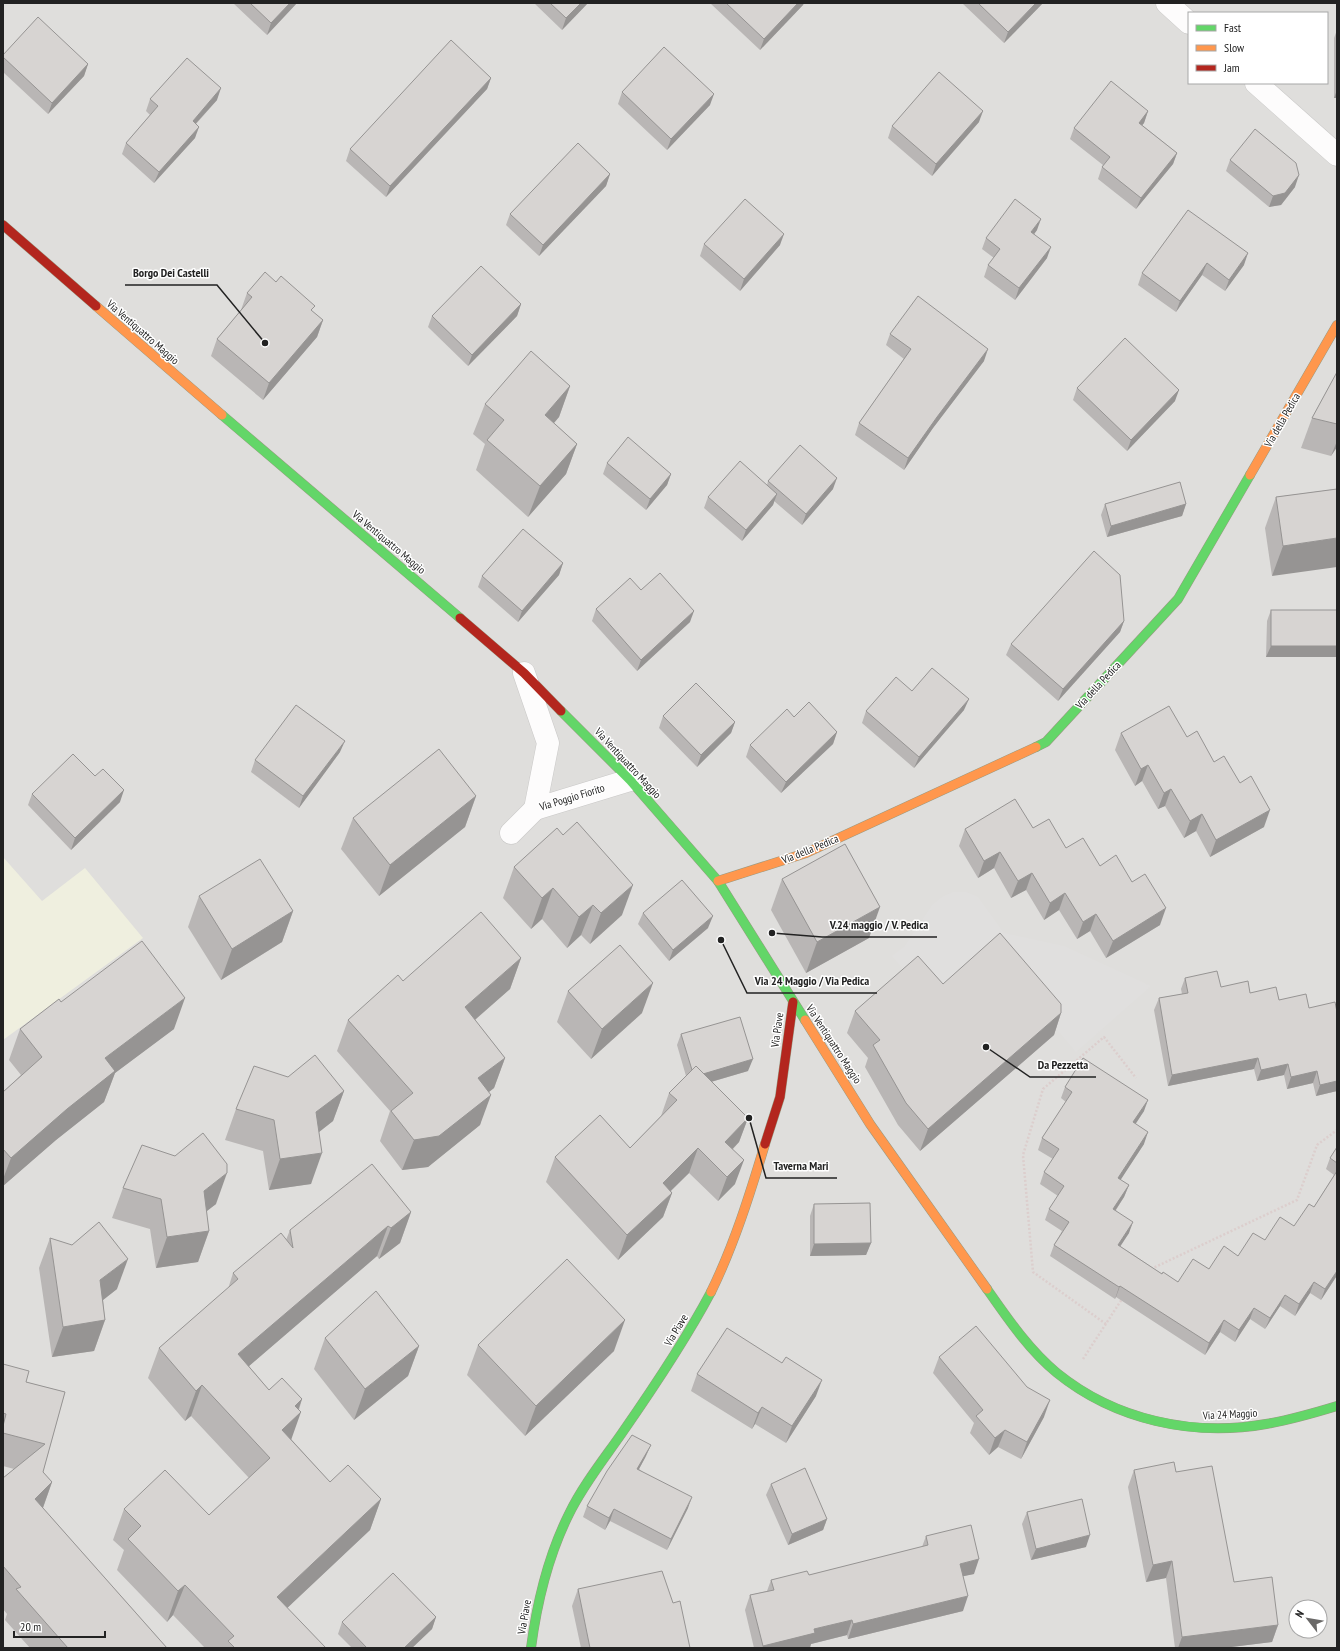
<svg xmlns="http://www.w3.org/2000/svg" width="1340" height="1651" font-family="'PT Sans Narrow',sans-serif">
<style>
.residential{fill:#dfdedc;fill-rule:evenodd}
.farmland{fill:#efefdf}
.parking{fill:#e0dfde}
.lines{fill:none;stroke-linecap:round;stroke-linejoin:round}
.street-casing{stroke:#c9c8c7;stroke-width:23}
.fast-casing{stroke:#999a82;stroke-width:10}
.slow-casing{stroke:#999a82;stroke-width:10}
.jam-casing{stroke:#999a82;stroke-width:10}
.path{stroke:#dccecd;stroke-width:2.5;stroke-dasharray:2 2;stroke-linecap:butt}
.street{stroke:#fdfcfc;stroke-width:22}
.fast{stroke:#63d668;stroke-width:9}
.slow{stroke:#ff974d;stroke-width:9}
.jam{stroke:#b3261e;stroke-width:9}
.wall{fill:#b9b6b5}
.shaded-wall{fill:#969493}
.building{fill:#d7d4d2;stroke:#969493}
.labels{text-anchor:middle;dominant-baseline:central;stroke-width:3;stroke-linejoin:round;paint-order:stroke}
.street-label{font-size:11px;fill:#222;stroke:#fff}
.leader{fill:none;stroke:#222;stroke-width:1.5}
.callout-dot{fill:#222;stroke:#fff;stroke-width:1.5}
.callout-label{font-size:12px;text-anchor:middle;font-weight:bold;fill:#222;stroke:#fff;stroke-width:3;stroke-linejoin:round;paint-order:stroke}
</style>
<rect width="100%" height="100%" fill="#f0eeeb"/>
<path class="residential" d="M 3,3 L 1337,3 L 1337,1648 L 3,1648 ZM 1189,13 L 1327,13 L 1327,83 L 1189,83 ZM 1296,1607 L 1320,1607 L 1320,1631 L 1296,1631 Z"/>
<path class="farmland" d="M 3,857 L 42,901 L 85,868 L 143,938 L 3,1040 Z"/>
<path class="parking" d="M 953,892 L 966,892 L 978,897 L 1004,933 L 1064,946 L 1151,986 L 1076,1052 L 993,955 L 935,1005 L 892,956 L 904,947 L 932,905 L 942,897 Z"/>
<g class="lines">
<defs>
<g id="street">
<path d="M 1167,3 L 1189,23"/>
<path d="M 1256,83 L 1337,155"/>
<path d="M 524,673 L 548,743 L 535,809 L 630,780"/>
<path d="M 511,833 L 535,809"/>
</g>
<g id="fast">
<path d="M 222,415 L 460,618"/>
<path d="M 561,711 L 630,780 L 718,881 L 805,1020"/>
<path d="M 1036,747 L 1046,742 L 1178,599 L 1250,475"/>
<path d="M 987,1289 C 1008,1319 1029,1350 1057,1373 C 1115,1420 1193,1437 1266,1424 C 1290,1420 1314,1413 1337,1406"/>
<path d="M 531,1648 C 537,1602 548,1556 569,1514 C 583,1485 604,1459 622,1433 C 654,1387 685,1341 711,1292"/>
</g>
<g id="slow">
<path d="M 96,306 L 222,415"/>
<path d="M 1250,475 L 1337,325"/>
<path d="M 718,881 L 806,853 L 1036,747"/>
<path d="M 805,1020 L 870,1124 L 987,1289"/>
<path d="M 711,1292 C 734,1245 750,1194 765,1144"/>
</g>
<g id="jam">
<path d="M 3,225 L 96,306"/>
<path d="M 460,618 L 524,673 L 561,711"/>
<path d="M 765,1144 L 780,1097 L 793,1002"/>
</g>
</defs>
<use href="#street" class="street-casing"/>
<use href="#fast" class="fast-casing"/>
<use href="#slow" class="slow-casing"/>
<use href="#jam" class="jam-casing"/>
<g class="path">
<path d="M 1151,1269 L 1297,1200 L 1317,1145 L 1337,1130"/>
<path d="M 1106,1324 L 1033,1272 L 1023,1155 L 1043,1089 L 1104,1037 L 1136,1078"/>
<path d="M 1083,1359 L 1122,1299"/>
</g>
<use href="#street" class="street"/>
<use href="#fast" class="fast"/>
<use href="#slow" class="slow"/>
<use href="#jam" class="jam"/>
</g>
<g class="wall">
<path d="M 233,3 L 297,3 L 267,35 Z"/>
<path d="M 534,3 L 588,3 L 562,30 Z"/>
<path d="M 710,3 L 804,3 L 803,5 L 760,50 Z"/>
<path d="M 962,3 L 1043,3 L 1004,43 Z"/>
<path d="M 1337,30 L 1337,98 L 1334,98 L 1334,38 Z"/>
<path d="M 3,55 L 88,64 L 84,76 L 48,114 L 3,72 Z"/>
<path d="M 491,78 L 487,89 L 386,197 L 346,161 L 350,149 Z"/>
<path d="M 622,92 L 710,105 L 667,150 L 618,104 Z"/>
<path d="M 150,99 L 217,100 L 196,124 L 195,138 L 154,183 L 122,154 L 126,143 L 150,115 L 146,111 Z"/>
<path d="M 1148,111 L 1144,123 L 1142,125 L 1177,153 L 1173,164 L 1136,209 L 1098,179 L 1102,167 L 1103,165 L 1070,139 L 1074,128 Z"/>
<path d="M 979,122 L 932,176 L 888,138 L 892,126 Z"/>
<path d="M 1230,160 L 1295,187 L 1281,205 L 1269,207 L 1226,171 Z"/>
<path d="M 610,174 L 606,186 L 539,256 L 506,225 L 510,214 Z"/>
<path d="M 1188,210 L 1244,265 L 1225,291 L 1202,275 L 1176,312 L 1138,285 L 1142,273 Z"/>
<path d="M 1037,230 L 1034,234 L 1047,258 L 1015,300 L 984,277 L 988,265 L 994,258 L 982,249 L 986,238 Z"/>
<path d="M 704,244 L 780,245 L 740,291 L 700,256 Z"/>
<path d="M 276,282 L 323,320 L 317,337 L 263,400 L 211,356 L 217,339 L 241,310 L 247,293 Z"/>
<path d="M 521,304 L 517,316 L 468,366 L 428,327 L 432,316 Z"/>
<path d="M 890,334 L 984,361 L 933,428 L 904,470 L 855,435 L 859,423 L 904,359 L 886,345 Z"/>
<path d="M 1337,372 L 1337,447 L 1331,456 L 1301,448 L 1312,418 Z"/>
<path d="M 570,386 L 559,417 L 554,423 L 577,444 L 566,474 L 528,517 L 476,470 L 485,444 L 473,434 L 485,404 Z"/>
<path d="M 1077,388 L 1175,401 L 1127,451 L 1073,400 Z"/>
<path d="M 607,463 L 671,474 L 667,485 L 646,510 L 603,474 Z"/>
<path d="M 768,481 L 833,489 L 802,525 L 774,501 L 773,505 L 742,541 L 704,508 L 708,497 L 767,485 Z"/>
<path d="M 1337,489 L 1272,576 L 1265,528 L 1276,497 Z"/>
<path d="M 1105,504 L 1186,504 L 1182,516 L 1107,537 L 1101,515 Z"/>
<path d="M 563,563 L 559,575 L 518,622 L 478,587 L 482,576 Z"/>
<path d="M 641,590 L 690,622 L 637,671 L 592,621 L 596,609 Z"/>
<path d="M 1271,610 L 1337,610 L 1337,657 L 1266,657 L 1267,621 Z"/>
<path d="M 1124,621 L 1120,632 L 1058,701 L 1006,655 L 1011,644 Z"/>
<path d="M 912,691 L 964,710 L 914,768 L 862,723 L 866,711 Z"/>
<path d="M 663,716 L 735,722 L 731,733 L 697,767 L 659,728 Z"/>
<path d="M 794,717 L 837,732 L 833,744 L 781,793 L 746,757 L 750,745 Z"/>
<path d="M 1121,733 L 1187,737 L 1214,762 L 1264,827 L 1210,857 L 1196,831 L 1184,838 L 1165,806 L 1158,809 L 1142,781 L 1135,786 L 1115,750 Z"/>
<path d="M 340,752 L 299,808 L 251,772 L 255,760 Z"/>
<path d="M 32,794 L 120,802 L 71,850 L 28,805 Z"/>
<path d="M 476,796 L 465,827 L 379,896 L 341,849 L 353,818 Z"/>
<path d="M 1033,828 L 1066,848 L 1132,882 L 1160,925 L 1106,958 L 1090,931 L 1077,939 L 1059,910 L 1044,920 L 1026,890 L 1011,898 L 994,868 L 978,878 L 959,846 L 965,829 Z"/>
<path d="M 514,867 L 622,915 L 590,944 L 581,935 L 567,948 L 542,919 L 531,929 L 503,898 Z"/>
<path d="M 782,879 L 869,938 L 806,973 L 771,910 Z"/>
<path d="M 199,896 L 293,911 L 282,942 L 221,980 L 188,927 Z"/>
<path d="M 643,913 L 708,928 L 669,961 L 638,924 Z"/>
<path d="M 521,958 L 510,989 L 475,1020 L 505,1058 L 494,1088 L 489,1092 L 480,1125 L 428,1167 L 402,1170 L 380,1141 L 390,1111 L 337,1051 L 348,1020 L 403,981 Z"/>
<path d="M 1185,978 L 1221,987 L 1250,993 L 1309,1008 L 1337,1091 L 1316,1096 L 1313,1083 L 1287,1089 L 1284,1075 L 1257,1081 L 1254,1069 L 1168,1086 L 1154,1010 L 1159,998 L 1182,994 L 1181,989 Z"/>
<path d="M 943,984 L 1061,1013 L 1054,1035 L 920,1151 L 898,1125 L 865,1067 L 868,1058 L 847,1033 L 855,1011 Z"/>
<path d="M 568,991 L 642,1013 L 591,1059 L 557,1022 Z"/>
<path d="M 61,1002 L 174,1029 L 115,1073 L 104,1102 L 56,1140 L 3,1186 L 3,1092 L 21,1075 L 9,1060 L 20,1029 Z"/>
<path d="M 681,1034 L 748,1071 L 711,1082 L 748,1118 L 739,1142 L 733,1149 L 735,1184 L 718,1201 L 689,1173 L 671,1191 L 672,1193 L 663,1217 L 618,1260 L 546,1182 L 555,1157 L 630,1148 L 661,1116 L 669,1093 L 686,1076 L 677,1045 Z"/>
<path d="M 288,1077 L 344,1091 L 333,1121 L 319,1132 L 311,1184 L 269,1190 L 263,1151 L 225,1140 L 236,1109 Z"/>
<path d="M 1065,1087 L 1144,1111 L 1135,1124 L 1144,1144 L 1120,1180 L 1129,1185 L 1124,1197 L 1116,1210 L 1129,1233 L 1120,1246 L 1162,1274 L 1178,1282 L 1209,1269 L 1238,1256 L 1265,1240 L 1294,1226 L 1314,1207 L 1334,1175 L 1326,1169 L 1330,1158 L 1337,1147 L 1337,1278 L 1336,1277 L 1321,1300 L 1310,1293 L 1295,1316 L 1280,1306 L 1265,1329 L 1250,1319 L 1235,1342 L 1220,1332 L 1205,1355 L 1116,1297 L 1115,1299 L 1050,1256 L 1054,1245 L 1062,1231 L 1045,1220 L 1049,1209 L 1058,1196 L 1040,1184 L 1044,1172 L 1053,1159 L 1038,1150 L 1042,1138 L 1066,1102 L 1061,1098 Z"/>
<path d="M 123,1188 L 216,1204 L 206,1211 L 209,1231 L 198,1262 L 156,1268 L 150,1229 L 112,1218 Z"/>
<path d="M 814,1204 L 871,1243 L 866,1255 L 810,1256 L 810,1216 Z"/>
<path d="M 411,1212 L 400,1243 L 379,1259 L 377,1256 L 249,1366 L 269,1390 L 302,1399 L 299,1410 L 291,1439 L 330,1482 L 381,1499 L 370,1530 L 287,1608 L 326,1648 L 205,1648 L 173,1615 L 167,1622 L 117,1570 L 124,1550 L 113,1540 L 124,1509 L 209,1515 L 249,1478 L 191,1416 L 185,1421 L 148,1378 L 159,1348 L 228,1289 L 233,1273 L 286,1240 L 290,1230 Z"/>
<path d="M 50,1238 L 117,1289 L 103,1300 L 105,1320 L 94,1351 L 52,1357 L 39,1268 Z"/>
<path d="M 325,1338 L 419,1346 L 408,1376 L 354,1420 L 314,1369 Z"/>
<path d="M 478,1345 L 614,1351 L 525,1436 L 467,1375 Z"/>
<path d="M 939,1357 L 1044,1417 L 1021,1459 L 998,1447 L 989,1455 L 970,1433 L 974,1423 L 933,1373 Z"/>
<path d="M 3,1364 L 26,1382 L 65,1392 L 43,1472 L 52,1482 L 43,1508 L 167,1648 L 30,1648 L 5,1620 L 7,1614 L 3,1609 L 3,1478 L 14,1469 L 3,1466 Z"/>
<path d="M 697,1374 L 816,1396 L 786,1443 L 755,1424 L 752,1429 L 691,1391 Z"/>
<path d="M 646,1456 L 639,1469 L 688,1508 L 667,1550 L 610,1521 L 605,1530 L 583,1517 L 587,1506 Z"/>
<path d="M 1134,1470 L 1176,1472 L 1234,1582 L 1278,1625 L 1272,1642 L 1223,1648 L 1175,1648 L 1166,1578 L 1146,1582 L 1128,1487 Z"/>
<path d="M 771,1484 L 827,1519 L 823,1530 L 788,1545 L 766,1495 Z"/>
<path d="M 1027,1512 L 1086,1547 L 1031,1560 L 1022,1524 Z"/>
<path d="M 926,1536 L 974,1574 L 963,1576 L 963,1611 L 848,1639 L 847,1635 L 811,1644 L 809,1648 L 754,1648 L 745,1610 L 750,1595 L 767,1591 L 771,1580 L 809,1575 L 922,1547 Z"/>
<path d="M 578,1589 L 673,1603 L 690,1648 L 581,1648 L 572,1606 Z"/>
<path d="M 436,1617 L 432,1629 L 412,1648 L 352,1648 L 338,1634 L 342,1622 Z"/>
</g>
<g class="shaded-wall">
<path d="M 290,3 L 297,3 L 267,35 L 271,23 Z"/>
<path d="M 581,3 L 588,3 L 562,30 L 566,18 Z"/>
<path d="M 798,3 L 804,3 L 803,5 L 760,50 L 764,39 Z"/>
<path d="M 1036,3 L 1043,3 L 1004,43 L 1008,32 Z"/>
<path d="M 88,64 L 84,76 L 48,114 L 52,103 Z"/>
<path d="M 491,78 L 487,89 L 386,197 L 390,186 Z"/>
<path d="M 221,88 L 217,100 L 188,132 L 193,121 Z"/>
<path d="M 1337,90 L 1337,98 L 1334,98 Z"/>
<path d="M 714,94 L 710,105 L 667,150 L 671,139 Z"/>
<path d="M 983,111 L 979,122 L 932,176 L 936,164 Z"/>
<path d="M 1148,111 L 1144,123 L 1135,134 L 1139,123 Z"/>
<path d="M 199,127 L 195,138 L 154,183 L 159,172 Z"/>
<path d="M 1177,153 L 1173,164 L 1136,209 L 1141,198 Z"/>
<path d="M 610,174 L 606,186 L 539,256 L 543,245 Z"/>
<path d="M 1299,175 L 1295,187 L 1281,205 L 1269,207 L 1273,196 Z"/>
<path d="M 1041,219 L 1037,230 L 1027,244 L 1031,232 Z"/>
<path d="M 784,234 L 780,245 L 740,291 L 744,279 Z"/>
<path d="M 1051,247 L 1047,258 L 1015,300 L 1019,288 Z"/>
<path d="M 1248,253 L 1244,265 L 1225,291 L 1229,280 Z"/>
<path d="M 1207,263 L 1202,275 L 1176,312 L 1180,301 Z"/>
<path d="M 521,304 L 517,316 L 468,366 L 472,355 Z"/>
<path d="M 323,320 L 317,337 L 263,400 L 269,383 Z"/>
<path d="M 988,349 L 984,361 L 933,428 L 904,470 L 908,458 L 937,417 Z"/>
<path d="M 570,386 L 559,417 L 534,446 L 545,415 Z"/>
<path d="M 1179,390 L 1175,401 L 1127,451 L 1131,440 Z"/>
<path d="M 1337,441 L 1337,447 L 1331,456 Z"/>
<path d="M 577,444 L 566,474 L 528,517 L 540,486 Z"/>
<path d="M 671,474 L 667,485 L 646,510 L 650,499 Z"/>
<path d="M 837,478 L 833,489 L 802,525 L 806,514 Z"/>
<path d="M 777,494 L 773,505 L 742,541 L 746,530 Z"/>
<path d="M 1186,504 L 1182,516 L 1107,537 L 1111,526 Z"/>
<path d="M 1337,538 L 1337,567 L 1272,576 L 1283,546 Z"/>
<path d="M 563,563 L 559,575 L 518,622 L 522,611 Z"/>
<path d="M 694,611 L 690,622 L 637,671 L 641,660 Z"/>
<path d="M 1124,621 L 1120,632 L 1058,701 L 1063,689 Z"/>
<path d="M 1271,646 L 1337,646 L 1337,657 L 1266,657 Z"/>
<path d="M 969,699 L 964,710 L 914,768 L 919,757 Z"/>
<path d="M 735,722 L 731,733 L 697,767 L 701,755 Z"/>
<path d="M 837,732 L 833,744 L 781,793 L 786,782 Z"/>
<path d="M 345,741 L 340,752 L 299,808 L 303,796 Z"/>
<path d="M 1148,765 L 1142,781 L 1135,786 L 1141,769 Z"/>
<path d="M 1171,789 L 1165,806 L 1158,809 L 1164,793 Z"/>
<path d="M 124,790 L 120,802 L 71,850 L 75,838 Z"/>
<path d="M 476,796 L 465,827 L 379,896 L 390,865 Z"/>
<path d="M 1270,810 L 1264,827 L 1210,857 L 1216,840 Z"/>
<path d="M 1202,814 L 1196,831 L 1184,838 L 1190,821 Z"/>
<path d="M 1000,852 L 994,868 L 978,878 L 984,861 Z"/>
<path d="M 1032,873 L 1026,890 L 1011,898 L 1018,881 Z"/>
<path d="M 633,885 L 622,915 L 590,944 L 601,913 Z"/>
<path d="M 553,888 L 542,919 L 531,929 L 542,898 Z"/>
<path d="M 1065,893 L 1059,910 L 1044,920 L 1050,903 Z"/>
<path d="M 593,905 L 581,935 L 567,948 L 579,917 Z"/>
<path d="M 880,907 L 869,938 L 806,973 L 817,942 Z"/>
<path d="M 1166,908 L 1160,925 L 1106,958 L 1113,941 Z"/>
<path d="M 293,911 L 282,942 L 221,980 L 232,949 Z"/>
<path d="M 1096,914 L 1090,931 L 1077,939 L 1083,922 Z"/>
<path d="M 713,916 L 708,928 L 669,961 L 673,950 Z"/>
<path d="M 521,958 L 510,989 L 454,1038 L 465,1007 Z"/>
<path d="M 653,983 L 642,1013 L 591,1059 L 602,1029 Z"/>
<path d="M 185,998 L 174,1029 L 115,1073 L 104,1102 L 56,1140 L 3,1186 L 3,1179 L 11,1158 L 105,1058 Z"/>
<path d="M 1061,1013 L 1054,1035 L 920,1151 L 928,1129 Z"/>
<path d="M 505,1058 L 494,1088 L 467,1109 L 478,1078 Z"/>
<path d="M 1258,1058 L 1254,1069 L 1168,1086 L 1172,1075 Z"/>
<path d="M 753,1059 L 748,1071 L 690,1088 L 694,1076 Z"/>
<path d="M 1288,1064 L 1284,1075 L 1257,1081 L 1261,1070 Z"/>
<path d="M 1317,1071 L 1313,1083 L 1287,1089 L 1291,1077 Z"/>
<path d="M 1337,1081 L 1337,1091 L 1316,1096 L 1320,1085 Z"/>
<path d="M 344,1091 L 333,1121 L 305,1143 L 316,1112 Z"/>
<path d="M 491,1095 L 480,1125 L 428,1167 L 402,1170 L 414,1140 Z"/>
<path d="M 1148,1100 L 1144,1111 L 1129,1134 L 1133,1122 Z"/>
<path d="M 748,1118 L 739,1142 L 716,1166 L 725,1142 Z"/>
<path d="M 1148,1132 L 1144,1144 L 1114,1190 L 1118,1178 Z"/>
<path d="M 698,1148 L 689,1173 L 654,1207 L 663,1183 Z"/>
<path d="M 322,1153 L 311,1184 L 269,1190 L 280,1159 Z"/>
<path d="M 744,1160 L 735,1184 L 718,1201 L 727,1177 Z"/>
<path d="M 227,1173 L 216,1204 L 193,1222 L 204,1191 Z"/>
<path d="M 1129,1185 L 1124,1197 L 1109,1220 L 1113,1209 Z"/>
<path d="M 672,1193 L 663,1217 L 618,1260 L 627,1235 Z"/>
<path d="M 411,1212 L 400,1243 L 379,1259 L 391,1228 Z"/>
<path d="M 1133,1222 L 1129,1233 L 1114,1256 L 1118,1245 Z"/>
<path d="M 388,1226 L 377,1256 L 227,1385 L 238,1354 Z"/>
<path d="M 209,1231 L 198,1262 L 156,1268 L 167,1237 Z"/>
<path d="M 871,1243 L 866,1255 L 810,1256 L 814,1244 Z"/>
<path d="M 128,1259 L 117,1289 L 89,1311 L 100,1280 Z"/>
<path d="M 1337,1271 L 1337,1275 L 1336,1277 L 1321,1300 L 1325,1289 Z"/>
<path d="M 1314,1282 L 1310,1293 L 1295,1316 L 1299,1304 Z"/>
<path d="M 1120,1286 L 1116,1297 L 1115,1299 L 1119,1287 Z"/>
<path d="M 1285,1295 L 1280,1306 L 1265,1329 L 1270,1318 Z"/>
<path d="M 1254,1308 L 1250,1319 L 1235,1342 L 1239,1330 Z"/>
<path d="M 105,1320 L 94,1351 L 52,1357 L 63,1327 Z"/>
<path d="M 625,1320 L 614,1351 L 525,1436 L 536,1406 Z"/>
<path d="M 1224,1320 L 1220,1332 L 1205,1355 L 1209,1343 Z"/>
<path d="M 419,1346 L 408,1376 L 354,1420 L 365,1389 Z"/>
<path d="M 822,1380 L 816,1396 L 786,1443 L 792,1426 Z"/>
<path d="M 202,1385 L 191,1416 L 185,1421 L 196,1391 Z"/>
<path d="M 302,1399 L 296,1416 L 301,1412 L 290,1443 L 282,1430 L 295,1406 Z"/>
<path d="M 1050,1400 L 1044,1417 L 1021,1459 L 1027,1442 Z"/>
<path d="M 762,1407 L 755,1424 L 752,1429 L 758,1413 Z"/>
<path d="M 1005,1430 L 998,1447 L 989,1455 L 995,1438 Z"/>
<path d="M 651,1445 L 646,1456 L 633,1480 L 637,1469 Z"/>
<path d="M 52,1482 L 41,1513 L 35,1499 Z"/>
<path d="M 692,1497 L 688,1508 L 667,1550 L 671,1539 Z"/>
<path d="M 381,1499 L 370,1530 L 266,1628 L 277,1597 Z"/>
<path d="M 614,1509 L 610,1521 L 605,1530 L 609,1518 Z"/>
<path d="M 827,1519 L 823,1530 L 788,1545 L 792,1534 Z"/>
<path d="M 1090,1535 L 1086,1547 L 1031,1560 L 1036,1549 Z"/>
<path d="M 979,1559 L 974,1574 L 955,1578 L 960,1564 Z"/>
<path d="M 1172,1561 L 1166,1578 L 1146,1582 L 1153,1565 Z"/>
<path d="M 185,1585 L 173,1615 L 167,1622 L 178,1591 Z"/>
<path d="M 968,1596 L 963,1611 L 848,1639 L 853,1624 Z"/>
<path d="M 436,1617 L 432,1629 L 412,1648 L 404,1648 Z"/>
<path d="M 852,1620 L 847,1635 L 811,1644 L 810,1648 L 762,1648 L 763,1646 L 814,1629 Z"/>
<path d="M 1278,1625 L 1272,1642 L 1223,1648 L 1178,1648 L 1182,1637 Z"/>
</g>
<g class="building">
<path d="M 250,3 L 290,3 L 271,23 Z"/>
<path d="M 550,3 L 581,3 L 566,18 Z"/>
<path d="M 726,3 L 798,3 L 764,39 Z"/>
<path d="M 978,3 L 1036,3 L 1008,32 Z"/>
<path d="M 38,17 L 88,64 L 52,103 L 3,57 L 3,55 Z"/>
<path d="M 451,40 L 491,78 L 390,186 L 350,149 Z"/>
<path d="M 664,47 L 714,94 L 671,139 L 622,92 Z"/>
<path d="M 187,58 L 221,88 L 193,121 L 199,127 L 159,172 L 126,143 L 158,106 L 150,99 Z"/>
<path d="M 939,72 L 983,111 L 936,164 L 892,126 Z"/>
<path d="M 1111,81 L 1148,111 L 1139,123 L 1177,153 L 1141,198 L 1102,167 L 1110,157 L 1074,128 Z"/>
<path d="M 1255,129 L 1296,163 L 1299,175 L 1285,193 L 1273,196 L 1230,160 Z"/>
<path d="M 578,143 L 610,174 L 543,245 L 510,214 Z"/>
<path d="M 745,199 L 784,234 L 744,279 L 704,244 Z"/>
<path d="M 1015,199 L 1041,219 L 1031,232 L 1051,247 L 1019,288 L 988,265 L 1000,249 L 986,238 Z"/>
<path d="M 1188,210 L 1248,253 L 1229,280 L 1207,263 L 1180,301 L 1142,273 Z"/>
<path d="M 481,266 L 521,304 L 472,355 L 432,316 Z"/>
<path d="M 265,272 L 276,282 L 281,276 L 315,306 L 311,310 L 323,320 L 269,383 L 217,339 L 252,297 L 247,293 Z"/>
<path d="M 918,296 L 988,349 L 937,417 L 908,458 L 859,423 L 911,349 L 890,334 Z"/>
<path d="M 1125,338 L 1179,390 L 1131,440 L 1077,388 Z"/>
<path d="M 531,351 L 570,386 L 545,415 L 577,444 L 540,486 L 487,440 L 504,420 L 485,404 Z"/>
<path d="M 1337,372 L 1337,424 L 1312,418 Z"/>
<path d="M 628,437 L 671,474 L 650,499 L 607,463 Z"/>
<path d="M 800,445 L 837,478 L 806,514 L 768,481 Z"/>
<path d="M 740,461 L 777,494 L 746,530 L 708,497 Z"/>
<path d="M 1180,482 L 1186,504 L 1111,526 L 1105,504 Z"/>
<path d="M 1337,489 L 1337,538 L 1283,546 L 1276,497 Z"/>
<path d="M 523,529 L 563,563 L 522,611 L 482,576 Z"/>
<path d="M 1094,551 L 1120,575 L 1124,621 L 1063,689 L 1011,644 Z"/>
<path d="M 660,573 L 694,611 L 641,660 L 596,609 L 630,578 L 641,590 Z"/>
<rect x="1271" y="610" width="66" height="36"/>
<path d="M 932,668 L 969,699 L 919,757 L 866,711 L 896,677 L 912,691 Z"/>
<path d="M 696,683 L 735,722 L 701,755 L 663,716 Z"/>
<path d="M 809,702 L 837,732 L 786,782 L 750,745 L 787,709 L 794,717 Z"/>
<path d="M 296,705 L 345,741 L 303,796 L 255,760 Z"/>
<path d="M 1169,706 L 1187,737 L 1197,731 L 1214,762 L 1224,756 L 1240,783 L 1251,776 L 1270,810 L 1216,840 L 1202,814 L 1190,821 L 1171,789 L 1164,793 L 1148,765 L 1141,769 L 1121,733 Z"/>
<path d="M 439,749 L 476,796 L 390,865 L 353,818 Z"/>
<path d="M 73,754 L 95,776 L 103,769 L 124,790 L 75,838 L 32,794 Z"/>
<path d="M 1015,799 L 1033,828 L 1049,819 L 1066,848 L 1083,838 L 1100,866 L 1116,855 L 1132,882 L 1145,874 L 1166,908 L 1113,941 L 1096,914 L 1083,922 L 1065,893 L 1050,903 L 1032,873 L 1018,881 L 1000,852 L 984,861 L 965,829 Z"/>
<path d="M 577,822 L 633,885 L 601,913 L 593,905 L 579,917 L 553,888 L 542,898 L 514,867 L 557,828 L 563,835 Z"/>
<path d="M 845,844 L 880,907 L 817,942 L 782,879 Z"/>
<path d="M 260,859 L 293,911 L 232,949 L 199,896 Z"/>
<path d="M 682,880 L 713,916 L 673,950 L 643,913 Z"/>
<path d="M 481,912 L 521,958 L 465,1007 L 505,1058 L 478,1078 L 491,1095 L 439,1136 L 414,1140 L 391,1111 L 413,1093 L 348,1020 L 398,975 L 403,981 Z"/>
<path d="M 1000,933 L 1061,1004 L 1061,1013 L 928,1129 L 906,1103 L 873,1045 L 880,1040 L 855,1011 L 918,956 L 943,984 Z"/>
<path d="M 142,941 L 185,998 L 105,1058 L 115,1071 L 67,1109 L 11,1158 L 3,1149 L 3,1092 L 42,1057 L 20,1029 L 59,999 L 61,1002 Z"/>
<path d="M 620,945 L 653,983 L 602,1029 L 568,991 Z"/>
<path d="M 1217,971 L 1221,987 L 1248,981 L 1250,993 L 1276,987 L 1279,1000 L 1306,994 L 1309,1008 L 1335,1002 L 1337,1012 L 1337,1081 L 1320,1085 L 1317,1071 L 1291,1077 L 1288,1064 L 1261,1070 L 1258,1058 L 1172,1075 L 1159,998 L 1188,993 L 1185,978 Z"/>
<path d="M 740,1017 L 753,1059 L 703,1074 L 696,1066 L 692,1070 L 681,1034 Z"/>
<path d="M 315,1055 L 344,1091 L 316,1112 L 322,1153 L 280,1159 L 274,1120 L 236,1109 L 254,1066 L 288,1077 Z"/>
<path d="M 1083,1058 L 1148,1100 L 1133,1122 L 1148,1132 L 1118,1178 L 1129,1185 L 1113,1209 L 1133,1222 L 1118,1245 L 1162,1274 L 1163,1272 L 1178,1282 L 1193,1259 L 1209,1269 L 1224,1246 L 1238,1256 L 1253,1233 L 1265,1240 L 1280,1217 L 1294,1226 L 1309,1204 L 1314,1207 L 1337,1171 L 1337,1271 L 1325,1289 L 1314,1282 L 1299,1304 L 1285,1295 L 1270,1318 L 1254,1308 L 1239,1330 L 1224,1320 L 1209,1343 L 1120,1286 L 1119,1287 L 1054,1245 L 1069,1222 L 1049,1209 L 1064,1186 L 1044,1172 L 1059,1149 L 1042,1138 L 1072,1092 L 1065,1087 Z"/>
<path d="M 696,1066 L 748,1118 L 725,1142 L 744,1160 L 727,1177 L 698,1148 L 663,1183 L 672,1193 L 627,1235 L 555,1157 L 600,1115 L 630,1148 L 677,1100 L 669,1093 Z"/>
<path d="M 203,1133 L 227,1164 L 227,1173 L 204,1191 L 209,1231 L 167,1237 L 161,1199 L 123,1188 L 142,1145 L 175,1156 Z"/>
<path d="M 1337,1147 L 1337,1163 L 1330,1158 Z"/>
<path d="M 372,1164 L 411,1212 L 391,1228 L 388,1226 L 238,1354 L 269,1390 L 282,1378 L 302,1399 L 295,1406 L 301,1412 L 282,1430 L 330,1482 L 348,1465 L 381,1499 L 277,1597 L 326,1648 L 235,1648 L 228,1641 L 234,1636 L 185,1585 L 178,1591 L 128,1539 L 141,1526 L 124,1509 L 165,1470 L 209,1515 L 270,1458 L 202,1385 L 196,1391 L 159,1348 L 238,1279 L 233,1273 L 281,1233 L 293,1248 L 290,1230 Z"/>
<path d="M 870,1203 L 871,1243 L 814,1244 L 814,1204 Z"/>
<path d="M 99,1222 L 128,1259 L 100,1280 L 105,1320 L 63,1327 L 50,1238 L 72,1245 Z"/>
<path d="M 567,1259 L 625,1320 L 536,1406 L 478,1345 Z"/>
<path d="M 376,1291 L 419,1346 L 365,1389 L 325,1338 Z"/>
<path d="M 976,1326 L 1027,1387 L 1050,1400 L 1027,1442 L 1005,1430 L 995,1438 L 976,1416 L 983,1410 L 939,1357 Z"/>
<path d="M 727,1328 L 782,1363 L 786,1357 L 822,1380 L 792,1426 L 762,1407 L 758,1413 L 697,1374 Z"/>
<path d="M 3,1364 L 29,1371 L 26,1382 L 65,1392 L 43,1472 L 52,1482 L 35,1499 L 167,1648 L 68,1648 L 16,1589 L 21,1587 L 3,1566 L 3,1478 L 45,1444 L 3,1433 L 3,1426 L 6,1414 L 3,1413 Z"/>
<path d="M 632,1435 L 651,1445 L 637,1469 L 692,1497 L 671,1539 L 614,1509 L 609,1518 L 587,1506 L 607,1471 Z"/>
<path d="M 1174,1462 L 1176,1472 L 1212,1466 L 1234,1582 L 1272,1577 L 1278,1625 L 1182,1637 L 1172,1561 L 1153,1565 L 1134,1470 Z"/>
<path d="M 805,1468 L 827,1519 L 792,1534 L 771,1484 Z"/>
<path d="M 1082,1499 L 1090,1535 L 1036,1549 L 1027,1512 Z"/>
<path d="M 971,1525 L 979,1559 L 960,1564 L 968,1596 L 853,1624 L 852,1620 L 814,1629 L 815,1633 L 763,1646 L 750,1595 L 774,1590 L 771,1580 L 807,1571 L 809,1575 L 928,1545 L 926,1536 Z"/>
<path d="M 662,1571 L 673,1603 L 680,1601 L 690,1648 L 590,1648 L 578,1589 Z"/>
<path d="M 393,1573 L 436,1617 L 404,1648 L 367,1648 L 342,1622 Z"/>
</g>
<g class="labels">
<g class="street-label">
<text transform="translate(143 332) rotate(41)">Via Ventiquattro Maggio</text>
<text transform="translate(1282 420) rotate(-60)">Via della Pedica</text>
<text transform="translate(389 542) rotate(40)">Via Ventiquattro Maggio</text>
<text transform="translate(1098 685) rotate(-47)">Via della Pedica</text>
<text transform="translate(628 763) rotate(47)">Via Ventiquattro Maggio</text>
<text transform="translate(572 797) rotate(-17)">Via Poggio Fiorito</text>
<text transform="translate(810 849) rotate(-22)">Via della Pedica</text>
<text transform="translate(777 1030) rotate(-82)">Via Piave</text>
<text transform="translate(834 1044) rotate(57)">Via Ventiquattro Maggio</text>
<text transform="translate(676 1330) rotate(-59)">Via Piave</text>
<text transform="translate(1230 1414) rotate(-3)">Via 24 Maggio</text>
<text transform="translate(524 1617) rotate(-80)">Via Piave</text>
</g>
</g>
<path class="leader" d="M265 343L217 285H125M772 933L822 937H937M721 940L747 993H877M986 1047L1030 1077H1096M749 1118L766 1178H837"/>
<g class="callout-dot">
<circle cx="265" cy="343" r="4"/>
<circle cx="772" cy="933" r="4"/>
<circle cx="721" cy="940" r="4"/>
<circle cx="986" cy="1047" r="4"/>
<circle cx="749" cy="1118" r="4"/>
</g>
<g class="callout-label">
<text x="171" y="277">Borgo Dei Castelli</text>
<text x="879" y="929">V.24 maggio / V. Pedica</text>
<text x="812" y="985">Via 24 Maggio / Via Pedica</text>
<text x="1063" y="1069">Da Pezzetta</text>
<text x="801" y="1170">Taverna Mari</text>
</g>
<rect width="1340" height="1651" fill="none" stroke="#222222" stroke-width="8"/>
<rect x="1188" y="12" width="140" height="72" fill="#ffffff" stroke="#a7a7a7"/>
<rect x="1196" y="25" width="20" height="6" fill="#63d668" stroke="#a7a7a7"/>
<text x="1224" y="32" font-size="12" fill="#222222">Fast</text>
<rect x="1196" y="45" width="20" height="6" fill="#ff974d" stroke="#a7a7a7"/>
<text x="1224" y="52" font-size="12" fill="#222222">Slow</text>
<rect x="1196" y="65" width="20" height="6" fill="#b3261e" stroke="#a7a7a7"/>
<text x="1224" y="72" font-size="12" fill="#222222">Jam</text>
<g transform="translate(1308 1619) rotate(301)"><circle r="19" fill="#ffffff" stroke="#a7a7a7"/>
<path d="M0-3L7 15L0 10L-7 15Z" fill="#6a6968"/>
<text y="-6" font-size="11" font-weight="bold" text-anchor="middle" fill="#222222">N</text>
</g>
<path d="M14 1631v6h91v-6" fill="none" stroke="#222222" stroke-width="2"/>
<text x="20" y="1631" font-size="12" fill="#222222" stroke="#ffffff" stroke-width="3" paint-order="stroke">20 m</text>
</svg>
